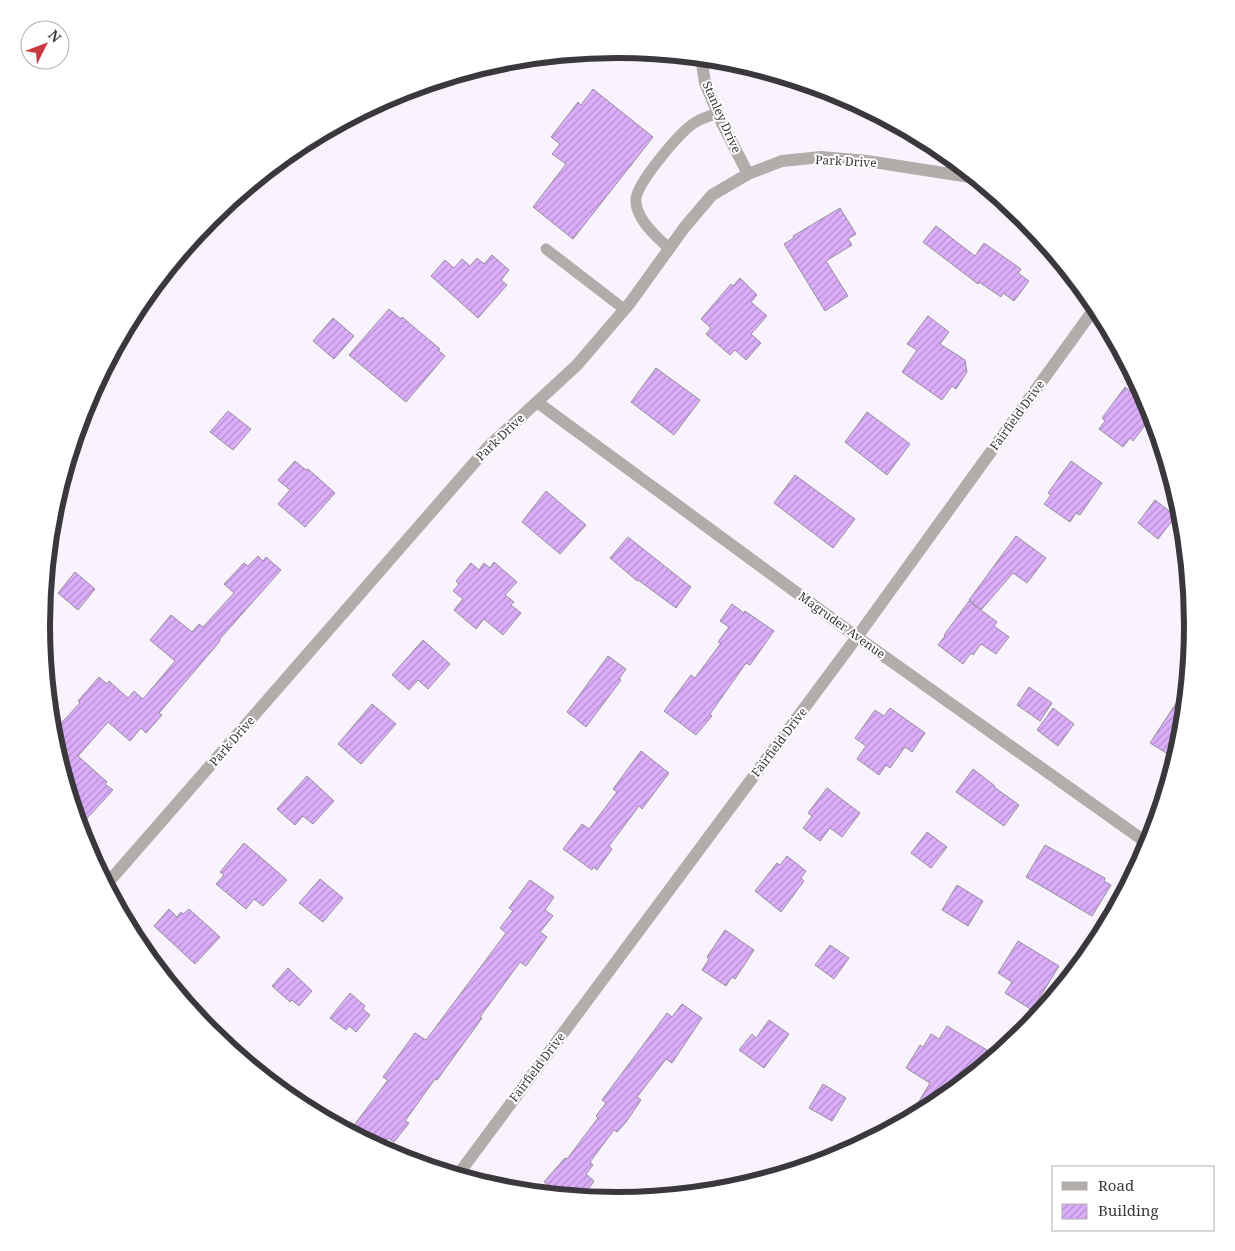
<svg xmlns="http://www.w3.org/2000/svg" width="1235" height="1251" font-family="'Noto Serif',serif">
<style>
.building{fill:url(#building-hatch);stroke:#97929a}
.lines{fill:none;stroke-linecap:round;stroke-linejoin:round}
.service{stroke:#b2adab;stroke-width:11}
.minor{stroke:#b2adab;stroke-width:12}
.labels{text-anchor:middle;dominant-baseline:central;stroke-width:4;stroke-linejoin:round;paint-order:stroke}
.street-label{font-size:12px;fill:#3a383c;stroke:#fff}
.rim{fill:none;stroke:#3a383c;stroke-width:6}
</style>
<defs>
<pattern id="building-hatch" width="6" height="6" patternUnits="userSpaceOnUse" patternTransform="scale(1.25)"><rect width="6" height="6" fill="#dcadfb"/><path d="M-1 1l2-2M0 6l6-6M5 7l2-2" fill="none" stroke="#b38ecc"/></pattern>
</defs>
<rect width="100%" height="100%" fill="#f9f3fd"/>
<g class="building">
<path d="M 593,89 L 653,137 L 573,239 L 533,207 L 566,164 L 552,154 L 560,144 L 551,137 L 578,102 L 581,105 Z"/>
<path d="M 840,208 L 856,234 L 848,239 L 852,245 L 826,261 L 848,296 L 825,311 L 784,244 L 794,238 L 793,236 Z"/>
<path d="M 936,226 L 975,256 L 984,243 L 1021,269 L 1018,273 L 1029,281 L 1014,301 L 1003,293 L 1001,297 L 979,282 L 978,284 L 923,242 Z"/>
<path d="M 492,255 L 509,270 L 501,280 L 507,285 L 478,318 L 431,276 L 445,260 L 454,268 L 462,259 L 470,266 L 477,258 L 484,264 Z"/>
<path d="M 740,278 L 757,295 L 751,302 L 767,316 L 751,334 L 761,343 L 746,360 L 735,350 L 730,355 L 706,334 L 711,328 L 701,319 L 731,284 L 733,286 Z"/>
<path d="M 389,309 L 401,319 L 402,317 L 440,349 L 438,350 L 445,356 L 406,402 L 349,355 Z"/>
<path d="M 928,316 L 949,332 L 940,344 L 965,360 L 967,372 L 956,389 L 952,386 L 942,400 L 902,372 L 917,350 L 907,344 Z"/>
<path d="M 333,318 L 354,336 L 334,359 L 313,341 Z"/>
<path d="M 656,368 L 700,400 L 674,435 L 631,402 Z"/>
<path d="M 1125,387 L 1150,407 L 1153,415 L 1133,441 L 1130,438 L 1123,447 L 1099,429 L 1105,421 L 1102,418 Z"/>
<path d="M 228,411 L 251,429 L 233,450 L 210,432 Z"/>
<path d="M 867,412 L 910,444 L 887,475 L 845,442 Z"/>
<path d="M 295,461 L 306,470 L 308,469 L 335,493 L 305,527 L 278,504 L 290,490 L 278,480 Z"/>
<path d="M 1071,461 L 1102,483 L 1080,515 L 1076,513 L 1070,522 L 1044,504 L 1051,495 L 1048,493 Z"/>
<path d="M 795,475 L 855,519 L 833,548 L 774,503 Z"/>
<path d="M 546,491 L 586,525 L 560,554 L 522,522 Z"/>
<path d="M 1155,500 L 1176,516 L 1158,539 L 1138,523 Z"/>
<path d="M 1016,536 L 1046,558 L 1027,583 L 1013,573 L 981,610 L 969,600 Z"/>
<path d="M 628,537 L 691,587 L 676,608 L 638,580 L 637,581 L 610,558 Z"/>
<path d="M 258,556 L 263,561 L 266,557 L 281,570 L 219,640 L 220,641 L 159,713 L 162,715 L 146,733 L 141,728 L 130,741 L 108,722 L 78,756 L 107,782 L 105,784 L 113,790 L 79,827 L 52,733 L 80,703 L 78,701 L 99,677 L 107,684 L 109,681 L 128,698 L 134,691 L 143,699 L 175,661 L 150,640 L 171,615 L 192,632 L 199,624 L 203,627 L 234,593 L 224,584 L 244,563 L 248,566 Z"/>
<path d="M 494,562 L 517,582 L 505,595 L 514,602 L 511,605 L 521,613 L 503,635 L 484,619 L 476,629 L 454,610 L 463,599 L 453,591 L 459,584 L 456,581 L 471,563 L 479,570 L 484,563 L 490,568 Z"/>
<path d="M 75,572 L 95,589 L 78,610 L 58,593 Z"/>
<path d="M 969,601 L 997,622 L 994,626 L 1009,637 L 996,654 L 981,644 L 973,655 L 971,653 L 963,664 L 938,645 L 945,636 L 944,635 Z"/>
<path d="M 732,604 L 744,613 L 745,611 L 774,631 L 750,665 L 746,663 L 710,714 L 712,716 L 696,735 L 664,711 L 691,675 L 695,678 L 721,643 L 718,642 L 729,627 L 720,621 Z"/>
<path d="M 423,640 L 450,664 L 428,689 L 418,680 L 409,690 L 392,675 Z"/>
<path d="M 608,656 L 626,669 L 619,679 L 621,680 L 586,727 L 567,712 Z"/>
<path d="M 1188,685 L 1183,738 L 1176,759 L 1150,743 Z"/>
<path d="M 1029,687 L 1052,703 L 1040,721 L 1017,705 Z"/>
<path d="M 372,704 L 396,724 L 361,764 L 338,744 Z"/>
<path d="M 890,708 L 925,733 L 912,752 L 905,747 L 890,768 L 886,765 L 879,775 L 857,759 L 866,746 L 855,738 L 875,710 L 884,716 Z"/>
<path d="M 1053,708 L 1074,724 L 1058,746 L 1037,730 Z"/>
<path d="M 641,751 L 669,773 L 642,809 L 639,806 L 609,846 L 612,849 L 597,870 L 593,867 L 592,870 L 563,849 L 582,824 L 589,829 L 617,792 L 613,789 Z"/>
<path d="M 973,769 L 995,786 L 994,787 L 1019,805 L 1004,826 L 956,792 Z"/>
<path d="M 307,776 L 334,801 L 313,824 L 303,816 L 295,825 L 277,809 Z"/>
<path d="M 827,788 L 860,813 L 842,837 L 830,828 L 820,841 L 803,828 L 812,816 L 808,813 Z"/>
<path d="M 927,832 L 947,847 L 931,868 L 911,853 Z"/>
<path d="M 244,843 L 287,880 L 263,906 L 254,899 L 246,909 L 216,884 L 224,875 L 220,872 Z"/>
<path d="M 1045,845 L 1105,878 L 1104,881 L 1111,885 L 1092,916 L 1026,877 Z"/>
<path d="M 787,856 L 806,871 L 801,878 L 804,881 L 781,912 L 755,891 L 777,863 L 780,865 Z"/>
<path d="M 320,879 L 343,898 L 323,922 L 299,903 Z"/>
<path d="M 530,880 L 554,897 L 545,910 L 553,916 L 540,932 L 547,937 L 526,966 L 520,962 L 480,1017 L 482,1018 L 437,1080 L 435,1079 L 405,1121 L 409,1123 L 394,1142 L 388,1138 L 380,1149 L 349,1132 L 388,1080 L 383,1077 L 415,1033 L 426,1040 L 506,933 L 500,928 L 513,911 L 509,908 Z"/>
<path d="M 957,885 L 983,901 L 968,926 L 942,910 Z"/>
<path d="M 169,909 L 177,917 L 181,912 L 183,914 L 189,909 L 220,937 L 195,964 L 154,926 Z"/>
<path d="M 725,930 L 754,950 L 735,979 L 732,977 L 726,986 L 702,970 L 709,959 L 707,957 Z"/>
<path d="M 1018,941 L 1059,966 L 1032,1010 L 1005,993 L 1012,982 L 998,973 Z"/>
<path d="M 830,945 L 849,958 L 834,979 L 815,965 Z"/>
<path d="M 288,968 L 312,991 L 299,1006 L 292,1000 L 290,1002 L 272,986 Z"/>
<path d="M 350,993 L 365,1006 L 363,1009 L 370,1015 L 356,1032 L 349,1026 L 346,1030 L 330,1018 Z"/>
<path d="M 682,1004 L 702,1018 L 672,1063 L 666,1059 L 637,1097 L 641,1100 L 626,1122 L 617,1132 L 614,1130 L 590,1162 L 593,1165 L 586,1174 L 594,1181 L 592,1184 L 581,1198 L 545,1195 L 551,1187 L 544,1182 L 565,1158 L 567,1159 L 598,1118 L 596,1116 L 606,1103 L 602,1100 L 667,1013 L 672,1017 Z"/>
<path d="M 769,1020 L 789,1034 L 764,1068 L 739,1050 L 752,1034 L 756,1038 Z"/>
<path d="M 947,1026 L 987,1050 L 970,1078 L 937,1105 L 907,1121 L 930,1083 L 906,1068 L 920,1045 L 923,1047 L 931,1034 L 939,1039 Z"/>
<path d="M 823,1084 L 846,1098 L 832,1121 L 809,1108 Z"/>
</g>
<g class="lines">
<g class="service">
<path d="M 669,248 C 656,237 634,217 636,198 C 639,181 681,130 696,122 C 702,118 710,116 718,113"/>
<path d="M 546,249 L 624,309"/>
</g>
<g class="minor">
<path d="M 701,57 L 705,83 L 722,123 L 748,174"/>
<path d="M 537,402 L 857,637 L 1150,845"/>
<path d="M 106,885 L 488,447 L 577,365 L 630,303 L 684,228 L 712,195 L 748,174 L 782,161 L 821,157 L 867,161 L 976,178"/>
<path d="M 457,1176 L 857,637 L 1097,305"/>
</g>
</g>
<g class="labels">
<g class="street-label">
<text transform="translate(722 117) rotate(66)">Stanley Drive</text>
<text transform="translate(846 161) rotate(3)">Park Drive</text>
<text transform="translate(1017 415) rotate(-54)">Fairfield Drive</text>
<text transform="translate(500 437) rotate(-44)">Park Drive</text>
<text transform="translate(842 625) rotate(36)">Magruder Avenue</text>
<text transform="translate(232 741) rotate(-49)">Park Drive</text>
<text transform="translate(779 742) rotate(-53)">Fairfield Drive</text>
<text transform="translate(537 1067) rotate(-53)">Fairfield Drive</text>
</g>
</g>
<path d="M0 0H1235V1251H0ZM50 625a567 567 0 1 1 1134 0a567 567 0 1 1-1134 0Z" fill="#fff" fill-rule="evenodd"/>
<path class="rim" d="M50 625a567 567 0 1 1 1134 0a567 567 0 1 1-1134 0Z"/>
<rect x="1052" y="1166" width="162" height="65" fill="#ffffff" stroke="#b0afb1"/>
<rect x="1062" y="1182" width="25" height="8" fill="#b2adab" stroke="#b0afb1"/>
<text x="1098" y="1191" font-size="15" fill="#3a383c">Road</text>
<rect x="1062" y="1204" width="25" height="15" fill="url(#building-hatch)" stroke="#b0afb1"/>
<text x="1098" y="1216" font-size="15" fill="#3a383c">Building</text>
<g transform="translate(45 45) rotate(48)"><circle r="24" fill="#ffffff" stroke="#b0afb1"/>
<path d="M0-4L9 19L0 12L-9 19Z" fill="#ca3a40"/>
<text y="-8" font-size="14" font-weight="bold" text-anchor="middle" fill="#3a383c">N</text>
</g>
</svg>
